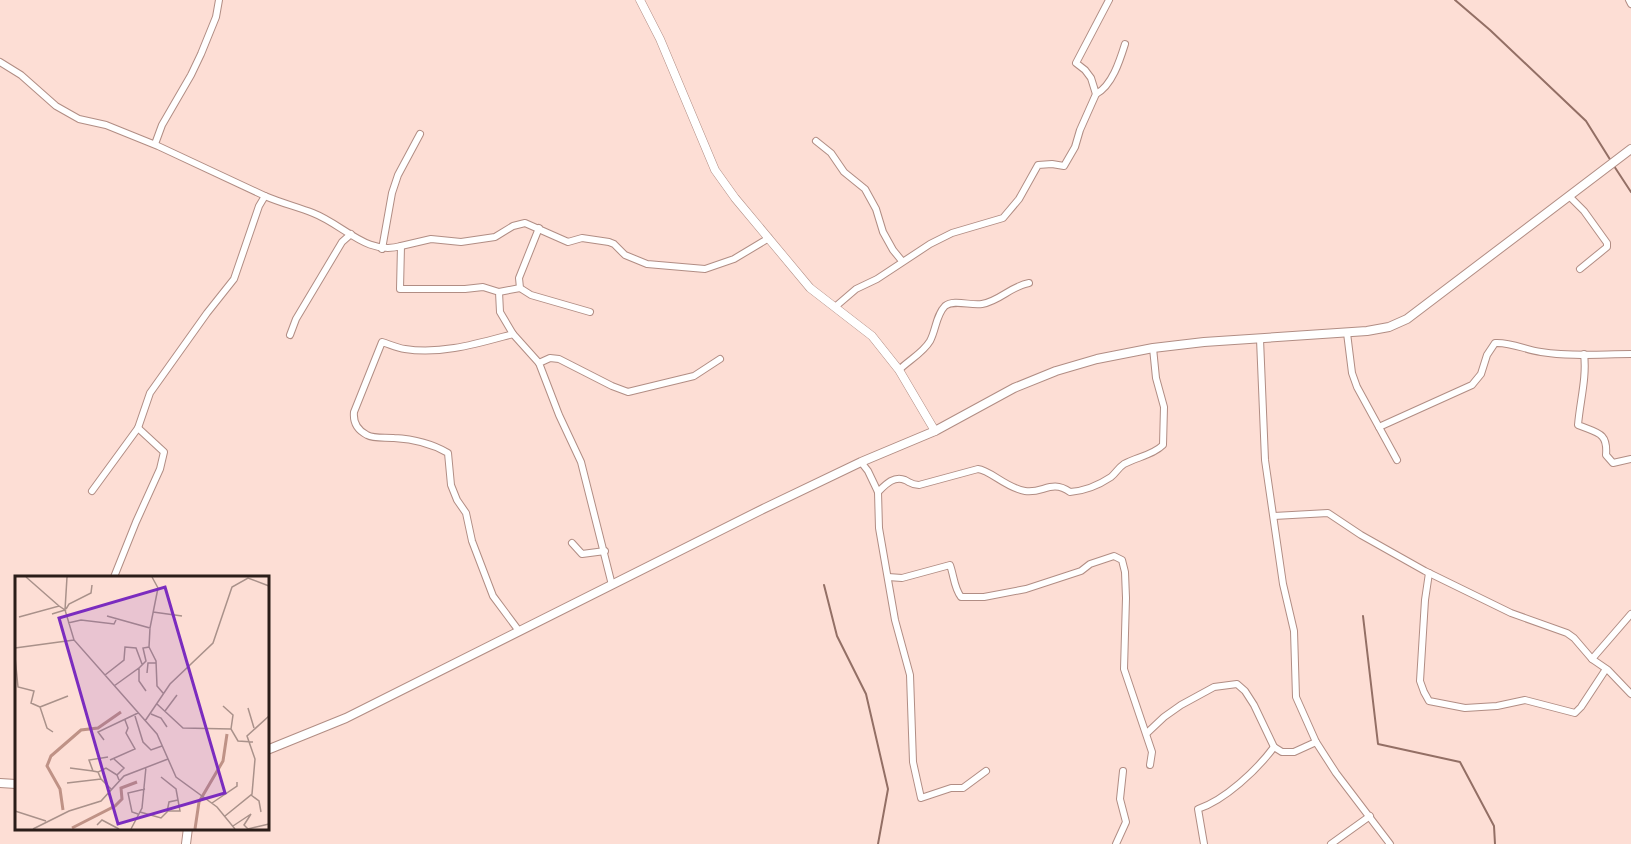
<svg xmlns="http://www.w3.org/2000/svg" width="1631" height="844" font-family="'Golos Text',sans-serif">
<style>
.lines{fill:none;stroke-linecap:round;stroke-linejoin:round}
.stream{stroke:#936f65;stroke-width:2}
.minor-casing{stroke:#b18d84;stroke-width:8}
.tertiary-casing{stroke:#b18d84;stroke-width:9}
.secondary-casing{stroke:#b18d84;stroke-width:10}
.minor{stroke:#fff;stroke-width:6}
.tertiary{stroke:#fff;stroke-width:8}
.secondary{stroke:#fff;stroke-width:8}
.inset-river{fill:none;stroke:#bf9286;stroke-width:3}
.inset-road{fill:none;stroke:#a9918a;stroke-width:1.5}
.view{fill:#7b2cbf;fill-opacity:0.15;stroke:#7b2cbf;stroke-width:3}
.inset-edge{fill:none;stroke:#2b1d19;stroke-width:3}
</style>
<rect width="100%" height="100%" fill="#fdded5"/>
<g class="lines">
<g class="stream">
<path d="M 1455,0 L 1490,30 L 1586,121 L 1611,161"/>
<path d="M 1614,166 L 1631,192"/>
<path d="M 824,585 L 837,636 L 866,694 L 888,789 L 878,844"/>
<path d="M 1363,616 L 1378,744 L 1460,762 L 1494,826 L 1495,844"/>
</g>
<defs>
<g id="minor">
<path d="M 1629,0 L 1631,4"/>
<path d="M 0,62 L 21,75 L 56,106 L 79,119 L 106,125 L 158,146 L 265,196 L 259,206 L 234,279 L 207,313 L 150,393 L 138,428 L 92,491"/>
<path d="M 1096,94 C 1112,86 1120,60 1125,44"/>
<path d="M 816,141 L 831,153 L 844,172 L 865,189 L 876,209 L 883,232 L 893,250 L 902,261"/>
<path d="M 155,144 L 162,125 L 191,75 L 201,54 L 216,17 L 219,0"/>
<path d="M 265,196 C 281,203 298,207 313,213 C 344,225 367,256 401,246 L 400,289 L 465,289 L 483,287 L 499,292 L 500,312 L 513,334 L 539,363"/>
<path d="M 1570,197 L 1584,211 L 1607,243 L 1607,247 L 1580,269"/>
<path d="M 539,228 L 519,278 L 520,288 L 531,295 L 590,312"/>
<path d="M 401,246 L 431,239 L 461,242 L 495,237 L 513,226 L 525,223 L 568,242 L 582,238 L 609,242 L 614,244 L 625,255 L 647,264 L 705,269 L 734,259 L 769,238"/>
<path d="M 382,249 L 392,193 L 398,175 L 420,134"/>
<path d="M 499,292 L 520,288"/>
<path d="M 835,307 L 856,289 L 877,279 L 930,244 L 952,233 L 1003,218 L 1019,199 L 1038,165 L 1052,164 L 1064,166 L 1075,147 L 1080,130 L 1096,94 L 1091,78 L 1085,70 L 1076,63 L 1109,0"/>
<path d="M 1347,333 L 1352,373 L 1357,387 L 1397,460"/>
<path d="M 513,334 C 479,343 441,355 405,349 C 397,348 389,344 382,342 L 354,412 C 353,422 357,430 367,435 C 374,439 386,437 394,438 C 413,439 431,443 448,453 L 451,485 L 457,500 L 466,513 L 472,541 L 493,596 L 519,631"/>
<path d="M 290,335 L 296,319 L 342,242 L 351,234"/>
<path d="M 1260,339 L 1265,460 L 1283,584 L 1294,631 L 1296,697 L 1316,742 L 1336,773 L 1390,844"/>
<path d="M 1584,354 C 1587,377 1580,401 1578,425 C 1597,433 1608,432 1606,455 L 1613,463 L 1631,459"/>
<path d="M 899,370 C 909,360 923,353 930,341 C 936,330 936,315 945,306 C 954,299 971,306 982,304 C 1000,301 1011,286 1029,283"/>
<path d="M 1379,427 L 1472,385 L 1481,374 L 1487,355 L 1495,343 C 1511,342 1526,350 1541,352 C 1571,357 1602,354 1631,354"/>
<path d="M 861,462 L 868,471 L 878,492 L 879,528 L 895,620 L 910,675 L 913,762 L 921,798 L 951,788 L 963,788 L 986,771"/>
<path d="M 878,492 C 885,485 894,475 905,480 C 911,483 912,485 919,485 L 978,469 C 990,470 1006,488 1025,491 C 1043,494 1051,479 1070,492 C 1084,491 1099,485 1111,477 C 1116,473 1118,468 1124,464 C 1137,457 1153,455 1163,445 L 1164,407 L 1156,378 L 1153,348"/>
<path d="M 1274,516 L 1328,513 L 1361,535 L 1425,571 L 1511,613 L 1567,633 L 1574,638 L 1592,659 L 1608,670 L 1631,694"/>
<path d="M 572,543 L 582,554 L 605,551"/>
<path d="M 1429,573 L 1425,600 L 1420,681 L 1424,692 L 1429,701 L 1465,708 L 1497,706 L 1525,700 L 1575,713 L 1581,707 L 1606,669"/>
<path d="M 114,577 L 136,522 L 160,469 L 164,452 L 138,428"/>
<path d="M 888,577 L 902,578 L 950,565 C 954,576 954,588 961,597 L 984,597 L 1026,589 L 1081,571 L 1090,564 L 1114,556 L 1122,560 L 1125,572 L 1126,598 L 1124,669 L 1152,752 L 1150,765"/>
<path d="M 612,585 L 581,462 L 559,415 L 539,363 L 550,358 L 559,359 L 612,386 L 628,392 L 694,376 L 720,359"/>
<path d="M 1592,659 L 1631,614"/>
<path d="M 1147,733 L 1164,717 L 1181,705 L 1214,687 L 1237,684 L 1245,691 L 1254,705 L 1274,747 L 1282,752 L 1294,752 L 1316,742"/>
<path d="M 1116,844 L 1126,822 L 1120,799 L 1123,771"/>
<path d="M 1204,844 L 1198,809 C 1225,800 1257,770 1274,747"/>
<path d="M 1331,844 L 1370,816"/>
</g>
<path id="tertiary" d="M 640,0 L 660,39 L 715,170 L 735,198 L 810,288 L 872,336 L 899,370 L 935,431"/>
<g id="secondary">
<path d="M 267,750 L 346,718 L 763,509 L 861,462 L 935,431 L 1014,388 L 1056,371 L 1097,359 L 1153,348 L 1204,342 L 1367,331 L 1389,327 L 1407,319 L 1631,149"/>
<path d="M 0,783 L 16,784"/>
<path d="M 186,844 L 188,828"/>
</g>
</defs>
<use href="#minor" class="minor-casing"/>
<use href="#tertiary" class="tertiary-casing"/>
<use href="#secondary" class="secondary-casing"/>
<use href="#minor" class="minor"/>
<use href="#tertiary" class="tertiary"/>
<use href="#secondary" class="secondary"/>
</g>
<g transform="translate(15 576)">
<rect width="254" height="254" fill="#fdded5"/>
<path class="inset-river" d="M 48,234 L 45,213 L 32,190 L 36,180 L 66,154 L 83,152 L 106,136M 57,252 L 100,230 L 107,223 L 106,212 L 122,206M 180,253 L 184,226 L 208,185 L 212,158"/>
<path class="inset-road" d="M 11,1 L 44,30M 52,1 L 50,34 L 59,64 L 142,158 L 161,201 L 202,231 L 220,253M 51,33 L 54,28 L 76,17 L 77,9M 138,36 L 167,40M 92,40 L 135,52 L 143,12 L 137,1M 4,41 L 44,30 L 50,34 L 37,38M 53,47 L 66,44 L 99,48 L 101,44M 134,71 L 141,85 L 142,110 L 148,117M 0,72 L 59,64M 0,81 L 3,111 L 19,115 L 16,127 L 25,131M 124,92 L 131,85 L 128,72 L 134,71 L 135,52M 132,97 L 133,87 L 141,87M 90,99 L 109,84 L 110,71 L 121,72 L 127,88M 99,110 L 124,92 L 124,105 L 131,115M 142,128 L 168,152 L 216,153 L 223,165 L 238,166M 208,130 L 218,139 L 216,153M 233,132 L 239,152M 150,135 L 162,119M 136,138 L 146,142 L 152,151M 120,140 L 128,166 L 136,174 L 147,170M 130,145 L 155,108 L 198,67 L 217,11 L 233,2 L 254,10M 38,156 L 32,152 L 25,131 L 53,120M 89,164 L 83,156 L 123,137M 99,183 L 109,192 L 102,199 L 104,204M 95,184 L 120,173 L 111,157 L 113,152 L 110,144M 55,192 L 78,195M 83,196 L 78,195 L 74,184 L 93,181M 86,203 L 83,196 L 91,192 L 102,199M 52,207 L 86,203 L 97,214M 236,219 L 244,225 L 246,236M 197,227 L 222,210 L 222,206M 0,235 L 31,245M 125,236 L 146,242 L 153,235 L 165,235 L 161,213 L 146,201M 152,236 L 154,226 L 163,224M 123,238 L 117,236 L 113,217 L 130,213M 210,240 L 237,218 L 240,183 L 232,160 L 254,140M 82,249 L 87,244 L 104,253M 218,250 L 236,238 L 229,249 L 233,253M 18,253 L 54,235 L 86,225 L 109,200 L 153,183M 116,253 L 127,232 L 131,191M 233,253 L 254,248"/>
<path class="view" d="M 150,11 L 210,217 L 103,248 L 44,42 Z"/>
<rect width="254" height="254" class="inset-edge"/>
</g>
</svg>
